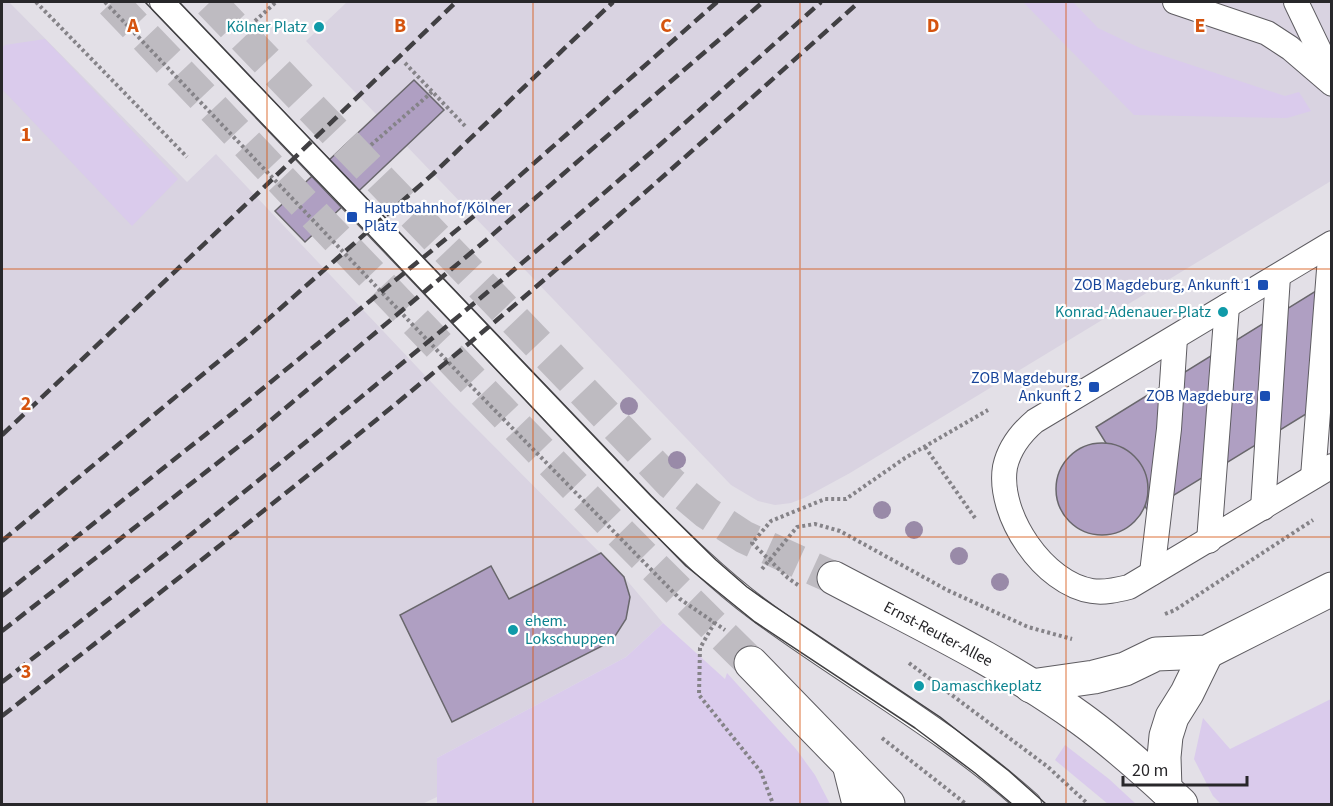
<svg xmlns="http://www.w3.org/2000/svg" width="1333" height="806" font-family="'Source Sans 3',sans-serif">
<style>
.built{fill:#d9d3e1}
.green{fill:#dacbec}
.building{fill:#af9fc2;stroke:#69676c;stroke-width:1.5}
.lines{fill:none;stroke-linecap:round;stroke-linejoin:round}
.secondary-tunnel{stroke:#bebbc1;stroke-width:33;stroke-dasharray:33 16;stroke-linecap:butt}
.lane-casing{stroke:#5e5c61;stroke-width:26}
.secondary-casing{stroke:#5e5c61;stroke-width:35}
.highway-casing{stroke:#5e5c61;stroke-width:35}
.path{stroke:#858388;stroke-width:4;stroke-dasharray:3 3;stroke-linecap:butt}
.lane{stroke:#fff;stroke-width:24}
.secondary{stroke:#fff;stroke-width:33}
.highway{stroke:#fff;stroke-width:33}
.tram{stroke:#414043;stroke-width:1.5}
.rail{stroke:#414043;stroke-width:4.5;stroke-dasharray:12 6;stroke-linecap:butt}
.tree{fill:#998aa8}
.grid{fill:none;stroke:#d5540f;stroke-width:1.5;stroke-opacity:0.55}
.culture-dot{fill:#0f9aa8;stroke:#fff;stroke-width:2}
.transit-dot{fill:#1a4fb4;stroke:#fff;stroke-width:2}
.labels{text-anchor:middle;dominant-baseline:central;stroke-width:4.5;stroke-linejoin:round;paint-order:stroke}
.culture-label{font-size:16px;fill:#0d838f;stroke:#fff;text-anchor:end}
.transit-label{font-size:16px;fill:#164399;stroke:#fff;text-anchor:end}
.street-label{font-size:16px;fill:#28272a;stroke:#fff}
.grid-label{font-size:20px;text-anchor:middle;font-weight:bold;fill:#d5540f;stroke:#fff;stroke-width:4.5;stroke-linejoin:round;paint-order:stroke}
</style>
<rect width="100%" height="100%" fill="#e3e0e7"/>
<g class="built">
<path d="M 2,2 L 9,2 L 187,182 L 216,154 L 451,403 L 624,577 L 663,623 L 626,657 L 437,758 L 437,797 L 422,804 L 2,804 Z"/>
<path d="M 347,2 L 1331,2 L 1331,181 L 850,473 L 804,498 L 791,503 L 775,505 L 758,501 L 731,485 L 306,41 Z"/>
</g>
<g class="green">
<path d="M 1023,2 L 1073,2 L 1098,28 L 1140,48 L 1285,96 L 1299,92 L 1311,111 L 1287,118 L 1134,115 Z"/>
<path d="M 45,39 L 178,179 L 132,226 L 2,89 L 2,48 L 5,45 Z"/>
<path d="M 663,623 L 725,679 L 727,673 L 796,749 L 815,775 L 830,804 L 437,804 L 437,758 L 626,657 Z"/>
<path d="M 1331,699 L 1331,804 L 1221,804 L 1213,796 L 1194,759 L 1203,718 L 1230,749 Z"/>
<path d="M 1065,745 L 1109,779 L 1136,804 L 1108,804 L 1055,760 Z"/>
</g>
<g class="building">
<path d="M 414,80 L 444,110 L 305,242 L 275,211 Z"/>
<path d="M 1332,281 L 1332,398 L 1148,511 L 1096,427 Z"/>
<circle cx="1102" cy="489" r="46"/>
<path d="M 601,553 L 624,577 L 630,597 L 626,619 L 612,641 L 452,722 L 400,615 L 491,566 L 509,599 Z"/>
</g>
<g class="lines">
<g class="secondary-tunnel">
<path d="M 112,2 C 324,223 532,449 751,663"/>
<path d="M 210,2 L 671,483 L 707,513 L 744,537 L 834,578"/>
</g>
<defs>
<g id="lane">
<path d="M 162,2 L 644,506 C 680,542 717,579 759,610 C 848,676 946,729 1029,804"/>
<path d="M 1175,2 L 1267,33 L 1290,48 L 1332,84"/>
<path d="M 1296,2 L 1332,77"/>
<path d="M 1332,243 L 1035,421 C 1021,433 1009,449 1005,467 C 997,515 1044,584 1092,591 C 1104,593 1117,590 1129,587 L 1332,466"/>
<path d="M 1313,477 L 1331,244"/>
<path d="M 1263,508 L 1278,276"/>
<path d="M 1209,541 L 1227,306"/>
<path d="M 1152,573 L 1169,429 L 1175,338"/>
</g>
<g id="secondary">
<path d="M 834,578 C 917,622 1004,663 1080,718 C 1116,744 1149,774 1181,804"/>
<path d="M 751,663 L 888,804"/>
<path d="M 1031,686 L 1094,677 L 1125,669 L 1156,654 L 1207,652 L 1332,589"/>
<path d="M 1165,789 L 1164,757 L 1166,736 L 1172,717 L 1187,693 L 1207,652"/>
</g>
<path id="highway" d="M 849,764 L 859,804"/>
</defs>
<use href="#lane" class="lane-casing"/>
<use href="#secondary" class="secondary-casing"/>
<use href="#highway" class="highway-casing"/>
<g class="path">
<path d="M 36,2 L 187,157"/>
<path d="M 105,2 L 473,388 L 680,599 L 725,630"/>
<path d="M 255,21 L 276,2"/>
<path d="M 405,63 L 466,127"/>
<path d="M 371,145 L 432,92"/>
<path d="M 925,447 L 975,518"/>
<path d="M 762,569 L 797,527 L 815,524 L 840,531 L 947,590 L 1028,627 L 1072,639"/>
<path d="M 798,585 L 788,578 L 752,543 L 771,521 L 825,499 L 846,499 L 905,458 L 988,410"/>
<path d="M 1165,614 L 1175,610 L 1313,520"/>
<path d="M 715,622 L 700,648 L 699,695 L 761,772 L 773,804"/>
<path d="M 909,663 L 1048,767 L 1088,804"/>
<path d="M 882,738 L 966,804"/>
</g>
<use href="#lane" class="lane"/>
<use href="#secondary" class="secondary"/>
<use href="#highway" class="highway"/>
<g class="tram">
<path d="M 145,2 L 352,217 L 579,457 L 686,566 L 755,622 L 915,728 L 975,773 L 1012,804"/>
<path d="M 179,2 L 651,496 L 716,560 L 747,587 L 774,606 L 940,717 L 1009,771 L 1046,804"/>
</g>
<g class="rail">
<path d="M 2,435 L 258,193 L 456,2"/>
<path d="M 2,541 L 249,336 L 433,174 L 613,2"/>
<path d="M 2,596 L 234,412 L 474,216 L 717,2"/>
<path d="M 2,631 L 252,436 L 491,236 L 763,2"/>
<path d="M 2,682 C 283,466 558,239 821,2"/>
<path d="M 2,716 C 146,604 291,491 432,374 C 578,254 718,128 859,2"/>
</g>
</g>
<g class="tree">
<circle cx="629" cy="406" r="9"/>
<circle cx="677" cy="460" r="9"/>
<circle cx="882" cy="510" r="9"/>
<circle cx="914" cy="530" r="9"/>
<circle cx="959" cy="556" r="9"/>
<circle cx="1000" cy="582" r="9"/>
</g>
<path class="grid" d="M 267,2 L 267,804M 533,2 L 533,804M 800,2 L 800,804M 1066,2 L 1066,804M 2,269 L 1332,269M 2,537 L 1332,537"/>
<g class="culture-dot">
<circle cx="319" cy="27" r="6"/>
<circle cx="1223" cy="312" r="6"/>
<circle cx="513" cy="630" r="6"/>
<circle cx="919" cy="686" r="6"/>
</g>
<g class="transit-dot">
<rect x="346" y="211" width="12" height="12" rx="3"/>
<rect x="1257" y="279" width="12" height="12" rx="3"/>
<rect x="1088" y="381" width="12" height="12" rx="3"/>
<rect x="1259" y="390" width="12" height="12" rx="3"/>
</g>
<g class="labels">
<g class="culture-label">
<text x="307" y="27">Kölner Platz</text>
<text x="1211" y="312">Konrad-Adenauer-Platz</text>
<text x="525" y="621" text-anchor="start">ehem.<tspan x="525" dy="18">Lokschuppen</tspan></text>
<text x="931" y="686" text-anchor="start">Damaschkeplatz</text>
</g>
<g class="transit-label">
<text x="364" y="208" text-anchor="start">Hauptbahnhof/Kölner<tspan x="364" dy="18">Platz</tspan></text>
<text x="1251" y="285">ZOB Magdeburg, Ankunft 1</text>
<text x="1082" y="378">ZOB Magdeburg,<tspan x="1082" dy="18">Ankunft 2</tspan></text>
<text x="1253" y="396">ZOB Magdeburg</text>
</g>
<g class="street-label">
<text transform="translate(938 634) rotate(28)">Ernst-Reuter-Allee</text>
</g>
</g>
<g class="grid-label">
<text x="133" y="32">A</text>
<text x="400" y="32">B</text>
<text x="666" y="32">C</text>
<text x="933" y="32">D</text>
<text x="1200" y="32">E</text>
<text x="26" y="141">1</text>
<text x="26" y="410">2</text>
<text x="26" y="678">3</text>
</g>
<rect width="1333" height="806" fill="none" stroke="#28272a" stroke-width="6"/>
<path d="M1123 776v9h124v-9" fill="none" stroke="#28272a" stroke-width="3"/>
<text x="1132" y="776" font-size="18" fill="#28272a" stroke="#ffffff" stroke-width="4.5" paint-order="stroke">20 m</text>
</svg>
